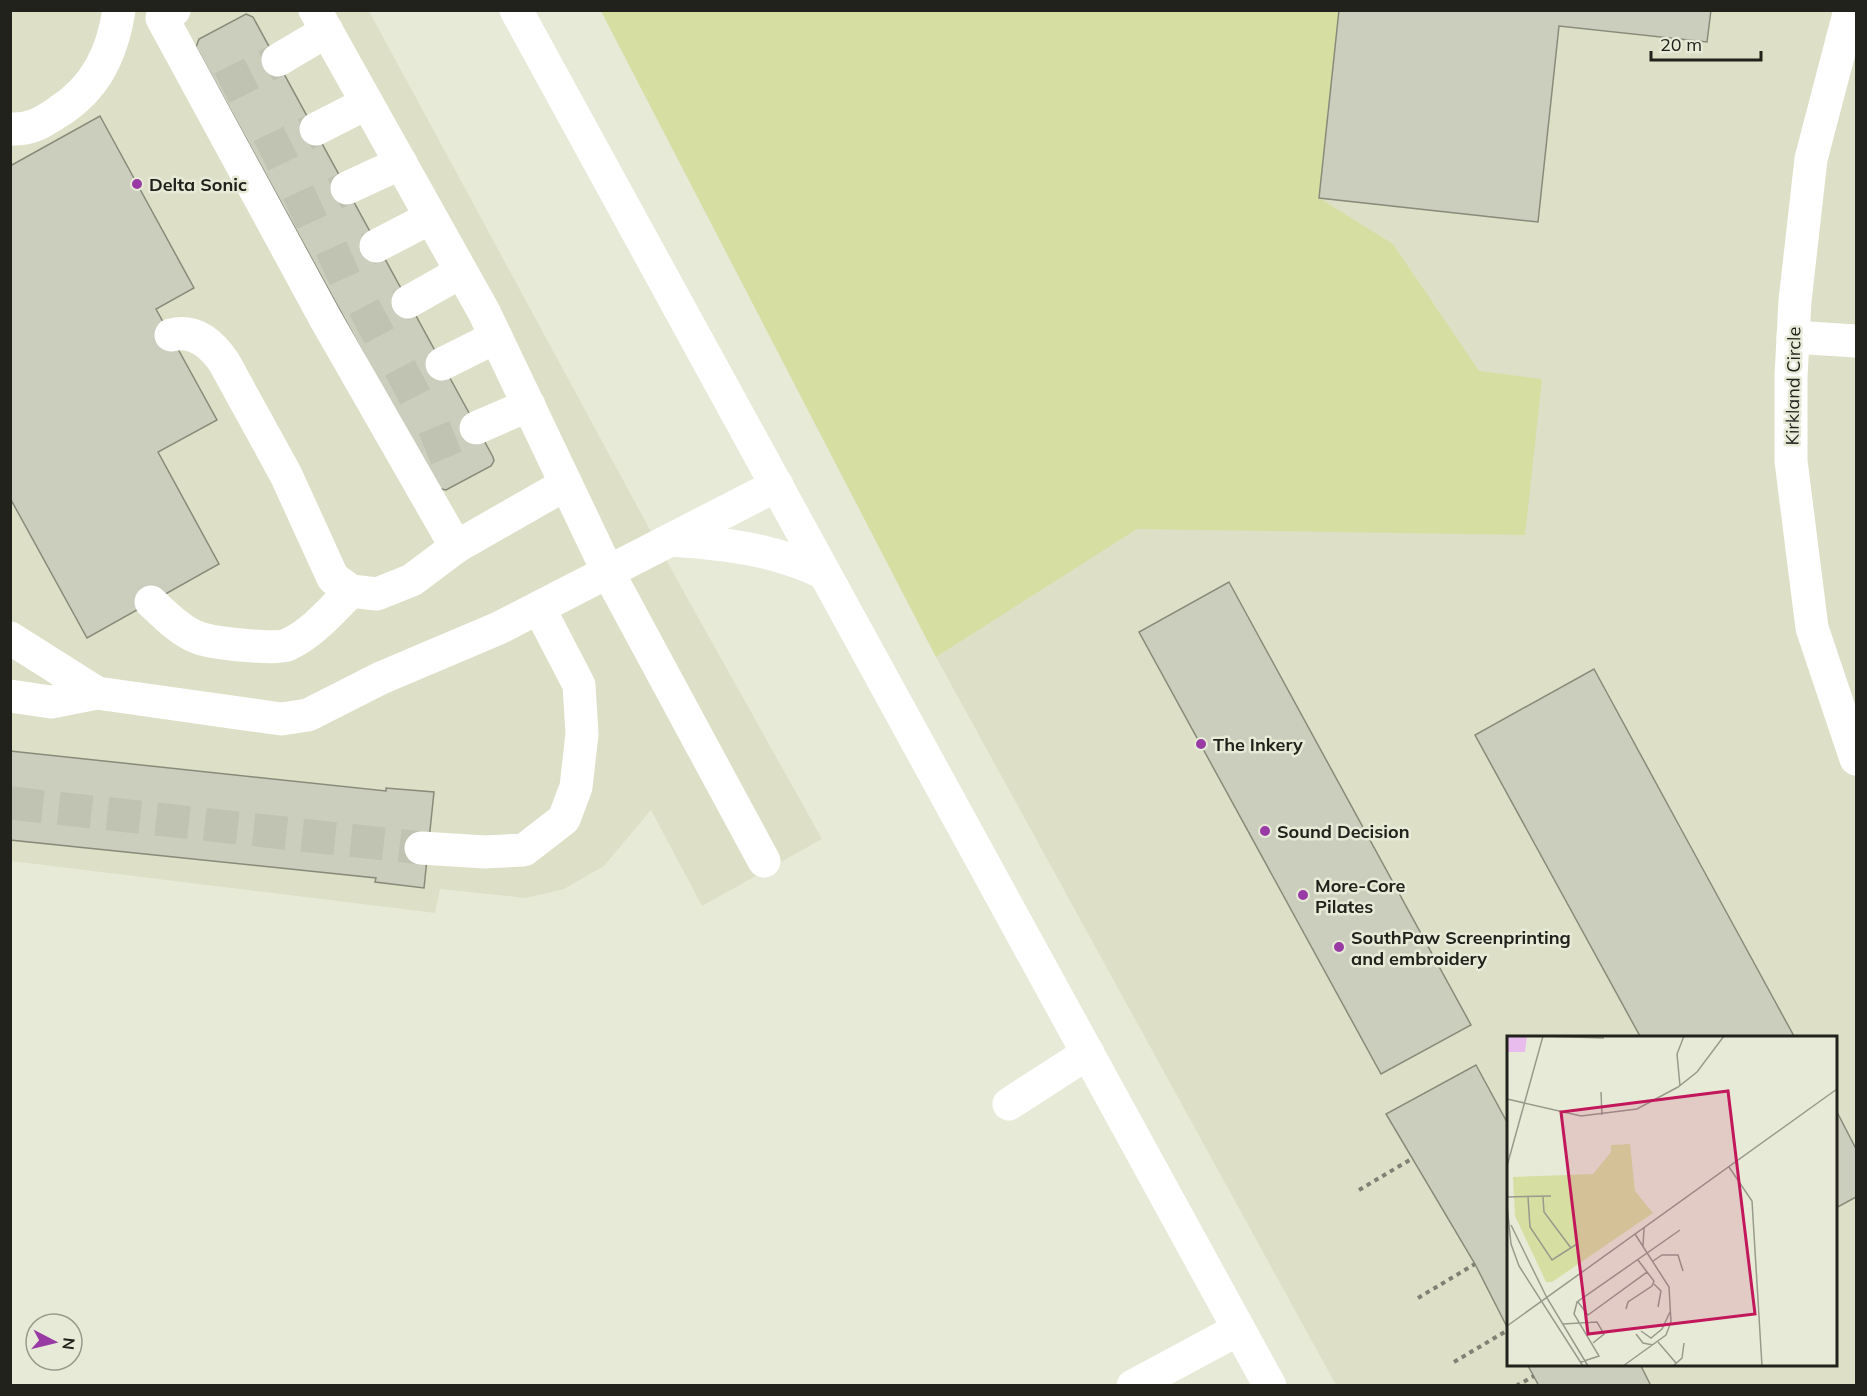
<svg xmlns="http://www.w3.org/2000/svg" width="1867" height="1396" font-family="Mulish,sans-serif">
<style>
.built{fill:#dde0c6;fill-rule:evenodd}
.green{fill:#d7dea2}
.building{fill:#cbcebc;stroke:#898b7a;stroke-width:1.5}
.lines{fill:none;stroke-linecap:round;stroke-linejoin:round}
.minor-tunnel{stroke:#c0c2b2;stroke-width:33;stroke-dasharray:33 16;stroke-linecap:butt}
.path{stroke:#7f8175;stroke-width:4;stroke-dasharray:4.5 4.5;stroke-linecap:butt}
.minor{stroke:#fff;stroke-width:33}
.major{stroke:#fff;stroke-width:33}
.poi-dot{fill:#983ba5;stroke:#e8ead8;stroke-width:2}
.labels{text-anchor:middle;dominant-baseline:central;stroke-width:5;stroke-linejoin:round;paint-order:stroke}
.poi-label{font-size:18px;font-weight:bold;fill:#21221b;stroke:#e8ead8;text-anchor:start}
.street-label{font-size:18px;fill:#21221b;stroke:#e8ead8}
.inset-road{fill:none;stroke:#989a8c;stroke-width:1.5}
.view{fill:#c2185b;fill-opacity:0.15;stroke:#c2185b;stroke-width:3}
.inset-edge{fill:none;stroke:#21221b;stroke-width:3}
</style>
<rect width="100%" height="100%" fill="#e8ead8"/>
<g class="built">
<path d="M 11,11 L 369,11 L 675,576 L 822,839 L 702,906 L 651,810 L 604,866 L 564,889 L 526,898 L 440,889 L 435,913 L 11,861 Z"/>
<path d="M 601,11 L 1856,11 L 1856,1385 L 1336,1385 L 936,657 ZM 1508,1038 L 1836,1038 L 1836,1364 L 1508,1364 Z"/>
</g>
<path class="green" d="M 601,11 L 1339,11 L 1319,198 L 1393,244 L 1479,371 L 1542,379 L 1525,535 L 1137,529 L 936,657 Z"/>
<g class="building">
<path d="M 1339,10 L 1711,10 L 1707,42 L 1559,26 L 1538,222 L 1319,198 Z"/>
<path d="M 246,14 L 253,17 L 493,457 L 494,461 L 491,466 L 446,490 L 437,488 L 196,47 L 199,39 Z"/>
<path d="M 100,116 L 194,288 L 156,309 L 217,420 L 158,452 L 219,564 L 87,638 L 10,498 L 10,166 Z"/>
<path d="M 1229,582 L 1471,1025 L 1381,1074 L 1139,632 Z"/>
<path d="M 1594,669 L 1681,829 L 1795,1038 L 1641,1038 L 1475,735 Z"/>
<path d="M 10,751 L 386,791 L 386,788 L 434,792 L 424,888 L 375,882 L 376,878 L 10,840 Z"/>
<path d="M 1476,1065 L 1508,1124 L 1508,1329 L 1475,1264 L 1386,1114 Z"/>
<path d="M 1836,1110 L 1856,1149 L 1856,1197 L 1836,1208 Z"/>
<path d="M 1527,1364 L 1640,1364 L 1651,1386 L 1539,1386 Z"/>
</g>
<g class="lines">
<g class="minor-tunnel">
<path d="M 222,88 L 278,60"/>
<path d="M 261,156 L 316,129"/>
<path d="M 290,214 L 347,188"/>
<path d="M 323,270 L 376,246"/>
<path d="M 357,329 L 408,302"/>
<path d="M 393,390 L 442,364"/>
<path d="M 425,449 L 476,428"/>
<path d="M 10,803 L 421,848"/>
</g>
<g class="path">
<path d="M 1359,1190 L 1413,1158"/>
<path d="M 1418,1298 L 1475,1264"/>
<path d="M 1454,1362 L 1508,1330"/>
<path d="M 1516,1386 L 1534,1376"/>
</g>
<g class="minor">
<path d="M 174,10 L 162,18 L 325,318 L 456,547 L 566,484"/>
<path d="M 315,10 L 484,312 L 608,572 L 764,861"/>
<path d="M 1850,10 L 1811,159 L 1795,301 L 1791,376 L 1791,461 L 1812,628 L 1856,759"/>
<path d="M 278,60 L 327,31"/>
<path d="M 10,129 C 30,130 42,123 58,112 C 96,88 112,54 119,10"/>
<path d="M 316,129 L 367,103"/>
<path d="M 347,188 L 401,163"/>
<path d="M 376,246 L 430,218"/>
<path d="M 408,302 L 461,272"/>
<path d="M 171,335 C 194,329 211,343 224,362 L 286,475 L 333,578 L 351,591 L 377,594 L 412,580 L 456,547"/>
<path d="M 1793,337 L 1856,341"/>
<path d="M 442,364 L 496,337"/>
<path d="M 476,428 L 529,405"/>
<path d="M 671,540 C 727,544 773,549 824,573"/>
<path d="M 151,602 C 165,615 181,632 199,638 C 212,643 276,650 287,645 C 312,634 332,610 351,591"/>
<path d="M 10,638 L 97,693"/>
<path d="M 10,696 L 51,702 L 97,693 L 281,719 L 308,715 L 381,678 L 499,628 L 777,485"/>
<path d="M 421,848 L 485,852 L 524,850 L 564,819 L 576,787 L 582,734 L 579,685 L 539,608"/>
<path d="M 1009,1104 L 1088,1053"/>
<path d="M 1133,1386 L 1239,1329"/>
</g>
<path class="major" d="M 516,10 L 1270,1386"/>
</g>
<g class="poi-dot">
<circle cx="137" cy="184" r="6"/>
<circle cx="1201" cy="744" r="6"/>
<circle cx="1265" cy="831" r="6"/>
<circle cx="1303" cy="895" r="6"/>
<circle cx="1339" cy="947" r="6"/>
</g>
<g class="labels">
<g class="poi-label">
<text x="149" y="184">Delta Sonic</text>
<text x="1213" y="744">The Inkery</text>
<text x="1277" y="831">Sound Decision</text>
<text x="1315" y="885">More-Core<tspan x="1315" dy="21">Pilates</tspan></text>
<text x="1351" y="937">SouthPaw Screenprinting<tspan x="1351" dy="21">and embroidery</tspan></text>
</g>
<g class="street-label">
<text transform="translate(1793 386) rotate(-89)">Kirkland Circle</text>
</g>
</g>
<g transform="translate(1507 1036)">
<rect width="330" height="330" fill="#e8ead8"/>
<path d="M 123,108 L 128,155 L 146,177 L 45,246 L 39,246 L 8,180 L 6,141 L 86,138 L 104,116 L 104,109 Z" fill="#d7dea2"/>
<path d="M 0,0 L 20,0 L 18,16 L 0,16 Z" fill="#e8bded"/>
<path class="inset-road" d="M 37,0 L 97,2M 173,50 L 170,18 L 177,0M 94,56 L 95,79M 0,63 L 74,80 L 130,73 L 171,51 L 190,36 L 217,0M 0,130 L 36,0M 222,131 L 245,165 L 255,330M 0,161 L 44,160M 21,161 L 23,191 L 45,224 L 70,208M 36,161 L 37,176 L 64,212M 0,169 L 4,208 L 12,230 L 76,330M 4,189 L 40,262 L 81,330M 136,210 L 137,192M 146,225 L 155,219 L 171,219 L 176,235M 147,248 L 154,255 L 151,271M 71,266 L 81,279 L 140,236 L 131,224M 119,273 L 121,266 L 145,250 L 147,245 L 140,236M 56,288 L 90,286 L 97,298 L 86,307M 0,290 L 330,53M 134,295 L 144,302 L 155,293 L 163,276M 129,298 L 136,307 L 146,309M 151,306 L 169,327M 74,326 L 92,320 L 67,278 L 70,266 L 173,194M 116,330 L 159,299 L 164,286 L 162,251 L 128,198M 166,330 L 175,322 L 177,307"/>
<path class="view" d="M 221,55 L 248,278 L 81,298 L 54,76 Z"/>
<rect width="330" height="330" class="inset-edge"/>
</g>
<rect width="1867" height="1396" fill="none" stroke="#21221b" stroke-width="24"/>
<g transform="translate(54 1342) rotate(97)"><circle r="28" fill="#e8ead8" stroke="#989a8c" stroke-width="1.5"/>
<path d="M0-4.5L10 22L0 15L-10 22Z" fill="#983ba5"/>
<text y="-9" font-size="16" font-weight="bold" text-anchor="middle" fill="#21221b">N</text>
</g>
<path d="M1651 51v9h110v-9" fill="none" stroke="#21221b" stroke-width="3"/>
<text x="1660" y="51" font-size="18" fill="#21221b" stroke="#e8ead8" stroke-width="4.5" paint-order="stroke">20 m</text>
</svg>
